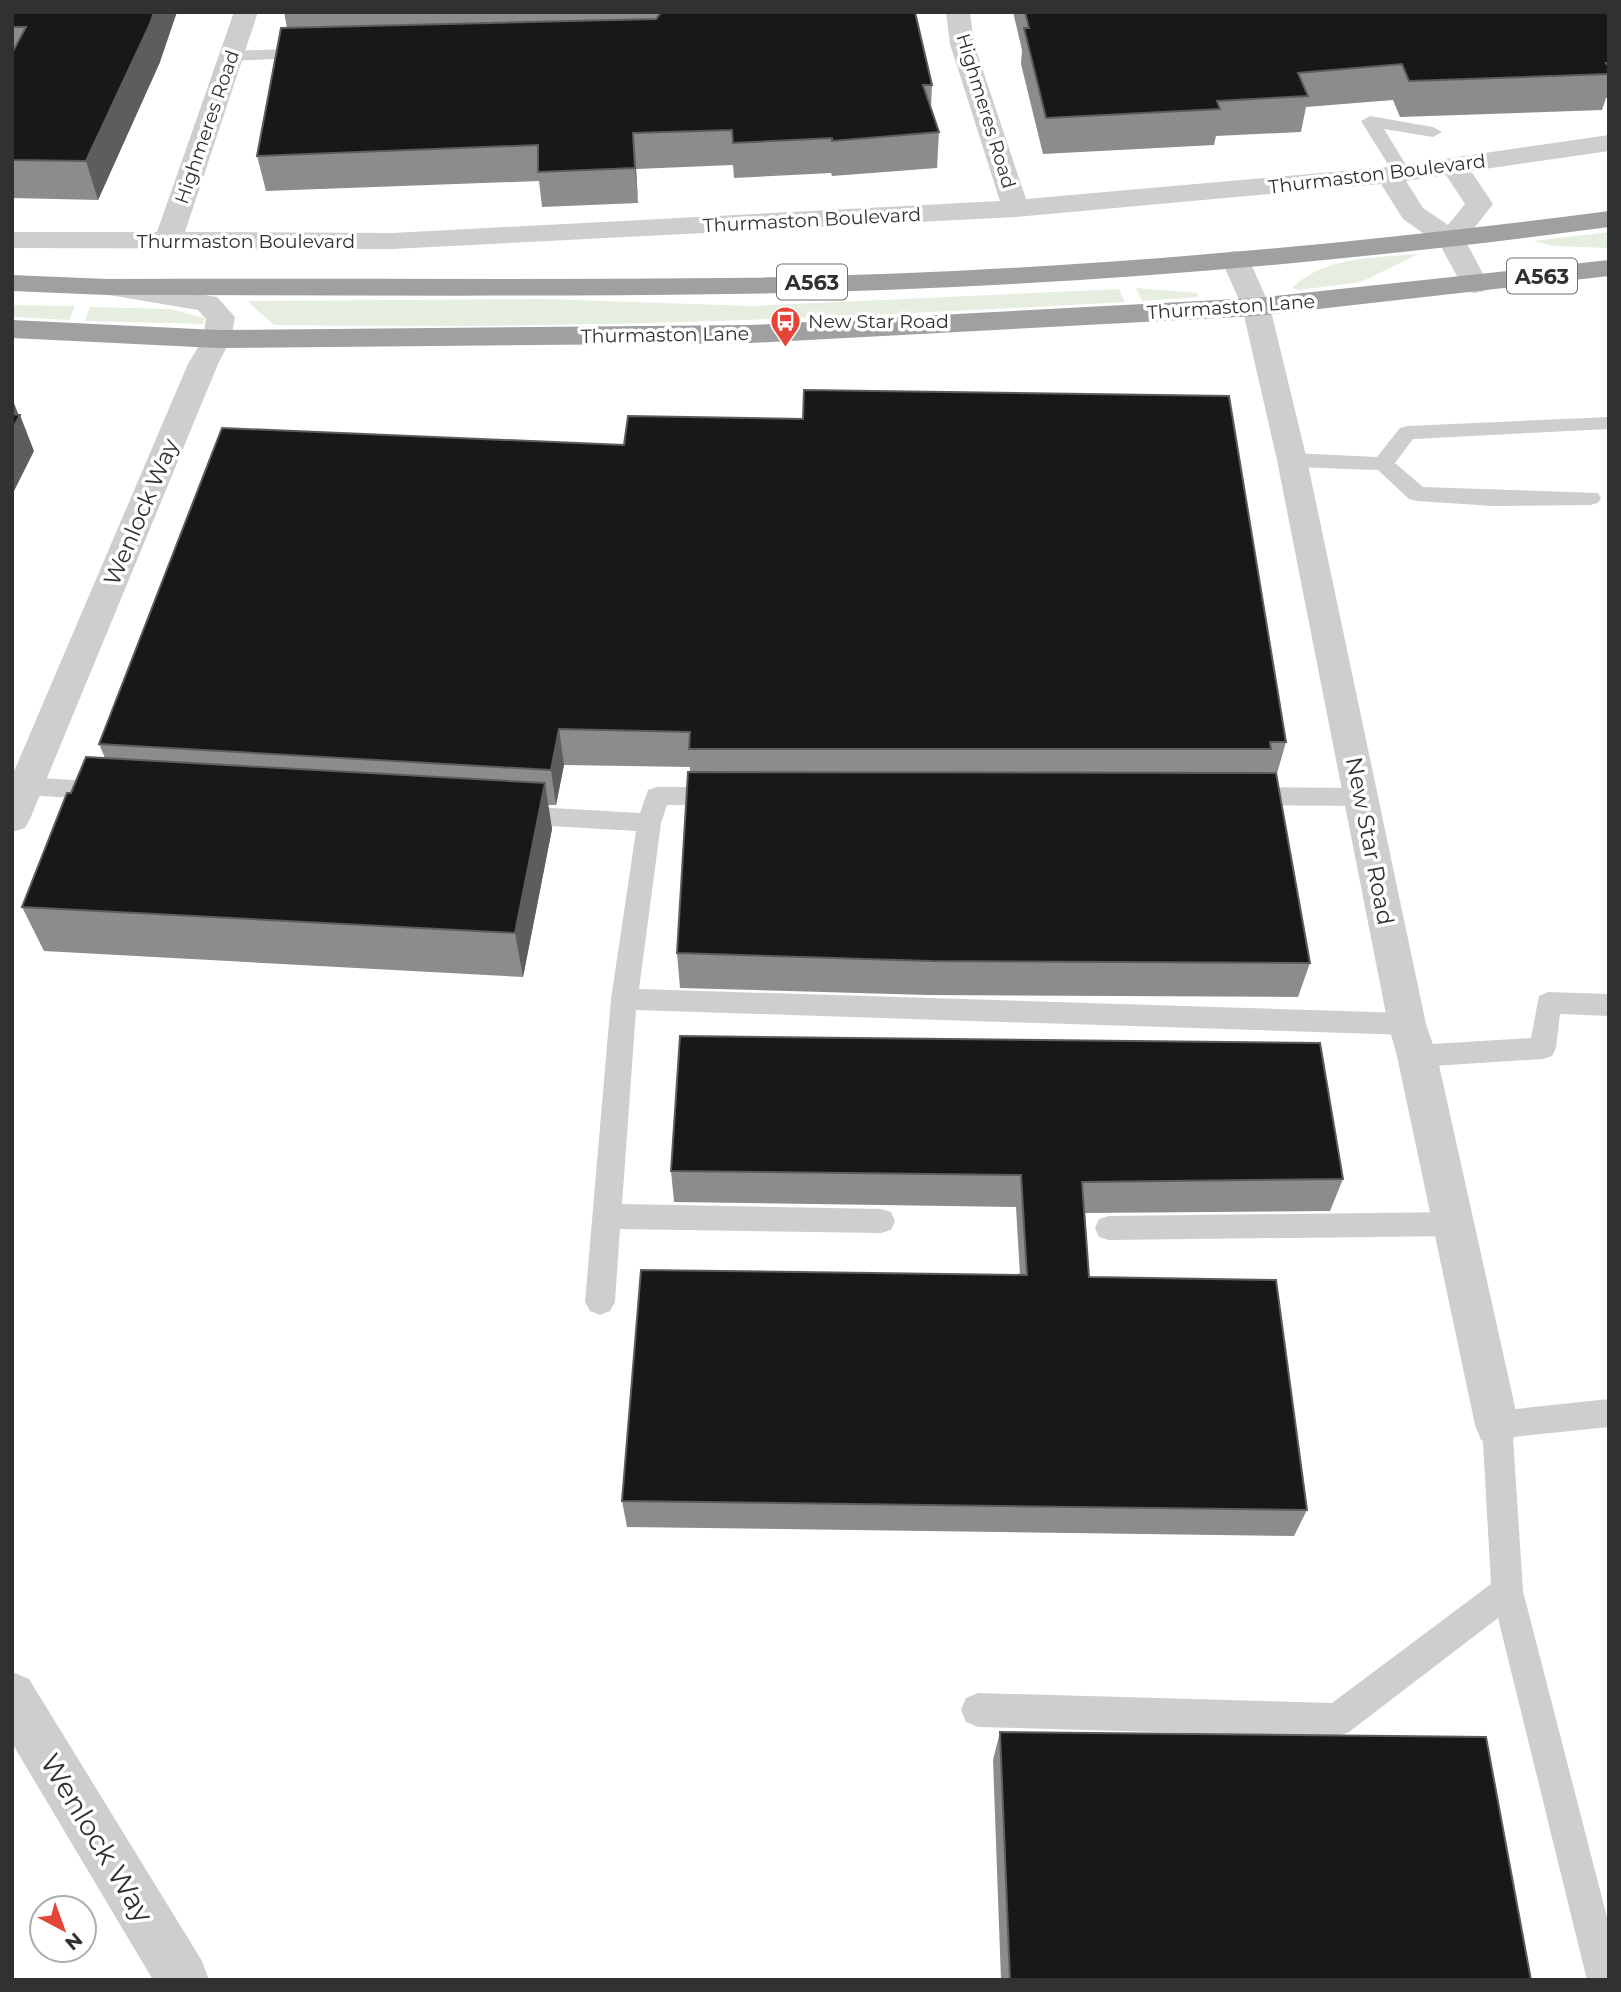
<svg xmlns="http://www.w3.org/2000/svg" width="1621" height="1992" font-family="Montserrat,sans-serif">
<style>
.green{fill:#e5eee0}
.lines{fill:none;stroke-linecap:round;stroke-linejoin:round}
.service{fill:#cecece;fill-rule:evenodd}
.minor{fill:#cecece;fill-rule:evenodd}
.trunk{fill:#a0a0a0;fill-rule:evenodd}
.wall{fill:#8c8c8c}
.shaded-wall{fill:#5d5d5d}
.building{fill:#181818;stroke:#5d5d5d;stroke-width:2}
.labels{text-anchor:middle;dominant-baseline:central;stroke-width:7;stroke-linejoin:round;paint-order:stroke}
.far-street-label{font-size:19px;fill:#313131;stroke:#fff}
.far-poi-label{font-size:19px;fill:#313131;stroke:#fff;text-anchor:start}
.shield{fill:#fff;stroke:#6f6f6f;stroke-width:2}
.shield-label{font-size:21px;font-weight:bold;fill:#313131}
.street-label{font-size:23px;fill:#313131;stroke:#fff}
.near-street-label{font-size:28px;fill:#313131;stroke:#fff}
</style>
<rect width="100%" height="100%" fill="#fff"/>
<g class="green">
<path d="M 1609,232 L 1608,248 L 1553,246 L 1534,241 Z"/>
<path d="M 1418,254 L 1361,282 L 1298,290 L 1292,288 C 1325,256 1375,258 1418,254 Z"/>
<path d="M 1136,288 L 1197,293 L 1199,297 L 1142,301 Z"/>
<path d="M 1119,289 L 1125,302 C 842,318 558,330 274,325 L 247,301 L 544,299 L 752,306 Z"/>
<path d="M 12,305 L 75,306 L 69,320 L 12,317 Z"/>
<path d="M 90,307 L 170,309 L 205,318 L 203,324 L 85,321 Z"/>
</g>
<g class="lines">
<g class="service">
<path d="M 310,48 L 318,53 L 316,57 L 231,61 L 223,56 L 231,51 Z"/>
<path d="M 1370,116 L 1433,127 L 1442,132 L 1433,137 L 1384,129 L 1411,173 L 1402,178 L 1396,177 L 1361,121 Z"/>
<path d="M 1609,417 L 1609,429 L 1413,439 L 1395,463 L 1423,487 L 1598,493 L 1601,498 L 1598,503 L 1590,505 L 1493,506 L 1417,501 L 1409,499 L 1378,470 L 1292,467 L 1282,460 L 1292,453 L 1377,457 L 1400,428 L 1407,426 Z"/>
<path d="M 25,777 L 107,782 L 116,785 L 119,791 L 116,797 L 107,800 L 25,795 L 16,792 L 13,786 L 16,780 Z"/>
<path d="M 657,787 L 722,787 L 731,790 L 734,796 L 731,802 L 722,805 L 667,805 L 661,823 L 639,989 L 1407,1013 L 1416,1016 L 1420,1024 L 1416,1032 L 1407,1035 L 636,1010 L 622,1204 L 881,1209 L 891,1212 L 895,1221 L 891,1230 L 881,1233 L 620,1229 L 615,1302 L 610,1311 L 600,1315 L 590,1311 L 585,1302 L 611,999 L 636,831 L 516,824 L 507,821 L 504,815 L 507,809 L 516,806 L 640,813 L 648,790 Z"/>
<path d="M 1244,787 L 1361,788 L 1370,791 L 1373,797 L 1370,803 L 1361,806 L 1244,805 L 1235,802 L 1232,796 L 1235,790 Z"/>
<path d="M 1548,992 L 1609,994 L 1609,1016 L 1560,1014 L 1556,1048 L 1552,1056 L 1543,1059 L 1417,1067 L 1408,1064 L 1404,1056 L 1408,1048 L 1417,1045 L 1531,1038 L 1539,996 Z"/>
<path d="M 1453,1212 L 1463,1215 L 1467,1224 L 1463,1233 L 1453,1236 L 1109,1240 L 1099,1237 L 1095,1228 L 1099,1219 L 1109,1216 Z"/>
<path d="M 1609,1399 L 1609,1427 L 1513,1437 L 1523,1591 L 1609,1925 L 1609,1980 L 1587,1980 L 1498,1618 L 1349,1732 L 1337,1737 L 978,1727 L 966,1722 L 961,1710 L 966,1698 L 978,1693 L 1332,1703 L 1491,1584 L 1482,1425 L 1486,1415 L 1497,1411 Z"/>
</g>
<g class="minor">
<path d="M 234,12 L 258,12 L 185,232 L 392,233 L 1000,201 L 950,44 L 946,12 L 970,12 L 974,44 L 1026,199 L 1389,167 L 1609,135 L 1609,151 L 1471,171 L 1493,204 L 1465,240 L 1489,285 L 1485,291 L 1475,293 L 1465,291 L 1440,245 L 1403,219 L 1381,184 L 1016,217 L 392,249 L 12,248 L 12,232 L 157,232 ZM 1446,175 L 1465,204 L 1448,225 L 1423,208 L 1406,181 Z"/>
<path d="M 1235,251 L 1245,253 L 1249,259 L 1270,307 L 1307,460 L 1426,1024 L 1437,1056 L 1519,1425 L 1513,1440 L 1497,1446 L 1481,1440 L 1475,1425 L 1397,1056 L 1388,1024 L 1277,460 L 1242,307 L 1221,259 L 1225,253 Z"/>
<path d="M 107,279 L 217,297 L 235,317 L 231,339 L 218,364 L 30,819 L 25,828 L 12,832 L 12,776 L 188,364 L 203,339 L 206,319 L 198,310 L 97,293 L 93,287 L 97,281 Z"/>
<path d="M 12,1672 L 29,1679 L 202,1961 L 209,1980 L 153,1980 L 12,1743 Z"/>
</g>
<g class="trunk">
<path d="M 1609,211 L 1609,227 C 1317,266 1022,290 727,294 C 520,297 314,295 107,295 L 12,291 L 12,275 L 107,279 C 314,278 520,280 727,278 C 1022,274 1317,249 1609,211 Z"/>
<path d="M 1609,260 L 1609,276 L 1256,316 L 751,343 L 217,348 L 12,338 L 12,320 L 217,330 L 751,325 L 1256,298 Z"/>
</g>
</g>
<g class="wall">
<path d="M 12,12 L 160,62 L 98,200 L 12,198 Z"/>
<path d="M 284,12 L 915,12 L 932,85 L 931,109 L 939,132 L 937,168 L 832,176 L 831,173 L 734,178 L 733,165 L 636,169 L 638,203 L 542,207 L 539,181 L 266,191 L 257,156 L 287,28 Z"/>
<path d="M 1013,12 L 1172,12 L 1172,13 L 1609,12 L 1609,98 L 1606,98 L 1602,110 L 1400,117 L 1393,100 L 1306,107 L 1301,132 L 1216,136 L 1214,145 L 1043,154 L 1021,64 L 1022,50 Z"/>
<path d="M 222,428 L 1286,742 L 1276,777 L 1310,963 L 1298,997 L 928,995 L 680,988 L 677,953 L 690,767 L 564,765 L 556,805 L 548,805 L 552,829 L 523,977 L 44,951 L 22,907 L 71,793 L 105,758 L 99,744 Z"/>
<path d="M 671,1171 L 1343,1179 L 1330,1211 L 1085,1213 L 1089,1277 L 1307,1510 L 1294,1536 L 627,1527 L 622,1501 L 1020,1275 L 1016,1207 L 674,1202 Z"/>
<path d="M 1000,1732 L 1531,1980 L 1001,1980 L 993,1760 Z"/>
</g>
<g class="shaded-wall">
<path d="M 154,12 L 177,12 L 160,62 L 98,200 L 86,161 Z"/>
<path d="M 633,133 L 636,169 L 638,203 L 635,168 Z"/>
<path d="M 12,398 L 19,416 L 20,415 L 34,451 L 12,495 Z"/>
<path d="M 559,729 L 564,765 L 556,805 L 551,770 Z"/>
<path d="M 545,783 L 552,829 L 523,977 L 515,933 Z"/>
</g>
<g class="building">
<path d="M 12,12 L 154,12 L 150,24 L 86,161 L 12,160 L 12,53 L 26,27 L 12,27 Z"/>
<path d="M 660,12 L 915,12 L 932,85 L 923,85 L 939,132 L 832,141 L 832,138 L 733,143 L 732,130 L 633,133 L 635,168 L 538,172 L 538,145 L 257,156 L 281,28 L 656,19 L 660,14 Z"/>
<path d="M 1025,12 L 1172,12 L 1172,13 L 1194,12 L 1609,12 L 1609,63 L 1606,63 L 1609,67 L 1609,74 L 1409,81 L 1402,64 L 1298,73 L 1308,96 L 1217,101 L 1220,109 L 1046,118 L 1024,28 L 1029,28 Z"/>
<path d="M 804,390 L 1229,396 L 1286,742 L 1270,742 L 1271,749 L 689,749 L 690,732 L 559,729 L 551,770 L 99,744 L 222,428 L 624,445 L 628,416 L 803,419 Z"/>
<path d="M 12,414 L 20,415 L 12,430 Z"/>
<path d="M 86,757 L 545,783 L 515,933 L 22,907 L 67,793 L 71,793 Z"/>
<path d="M 688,772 L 1276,773 L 1310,963 L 931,961 L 677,953 Z"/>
<path d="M 680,1036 L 1320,1043 L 1343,1179 L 1082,1182 L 1089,1277 L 1276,1280 L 1307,1510 L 622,1501 L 641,1270 L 1027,1275 L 1021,1175 L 671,1171 Z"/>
<path d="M 1000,1732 L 1486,1737 L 1531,1980 L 1010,1980 Z"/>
</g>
<defs>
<symbol id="bus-pin" viewBox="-11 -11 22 30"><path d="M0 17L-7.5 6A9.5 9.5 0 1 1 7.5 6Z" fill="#e54536" stroke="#fff"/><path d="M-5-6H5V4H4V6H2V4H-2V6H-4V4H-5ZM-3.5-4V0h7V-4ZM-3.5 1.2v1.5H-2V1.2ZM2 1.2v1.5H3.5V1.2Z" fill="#fff"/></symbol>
</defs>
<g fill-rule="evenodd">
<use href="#bus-pin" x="768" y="304" width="35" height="47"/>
</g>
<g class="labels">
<g class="far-street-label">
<text transform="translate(986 111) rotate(73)">Highmeres Road</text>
<text transform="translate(207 127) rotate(-71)">Highmeres Road</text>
<text transform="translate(1377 174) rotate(-7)">Thurmaston Boulevard</text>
<text transform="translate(812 220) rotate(-3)">Thurmaston Boulevard</text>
<text x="246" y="241">Thurmaston Boulevard</text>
<text transform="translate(1231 307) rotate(-4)">Thurmaston Lane</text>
<text transform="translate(665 335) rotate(-1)">Thurmaston Lane</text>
</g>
<g class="far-poi-label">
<text x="808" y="321">New Star Road</text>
</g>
<g class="shield">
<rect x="1507" y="258.5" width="70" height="35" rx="5"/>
<rect x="777" y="264.5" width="70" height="35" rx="5"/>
</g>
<g class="shield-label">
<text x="1542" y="276">A563</text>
<text x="812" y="282">A563</text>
</g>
<g class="street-label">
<text transform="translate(141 512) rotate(-67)">Wenlock Way</text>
<text transform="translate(1370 841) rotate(79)">New Star Road</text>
</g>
<g class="near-street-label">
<text transform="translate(97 1838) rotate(59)">Wenlock Way</text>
</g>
</g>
<rect width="1621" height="1992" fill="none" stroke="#313131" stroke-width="28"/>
<g transform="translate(63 1929) rotate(139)"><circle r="33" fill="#ffffff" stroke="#adadad" stroke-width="2"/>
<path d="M0-5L12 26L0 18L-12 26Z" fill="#e54536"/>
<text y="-10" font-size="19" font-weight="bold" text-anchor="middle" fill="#313131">N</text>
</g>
</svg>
